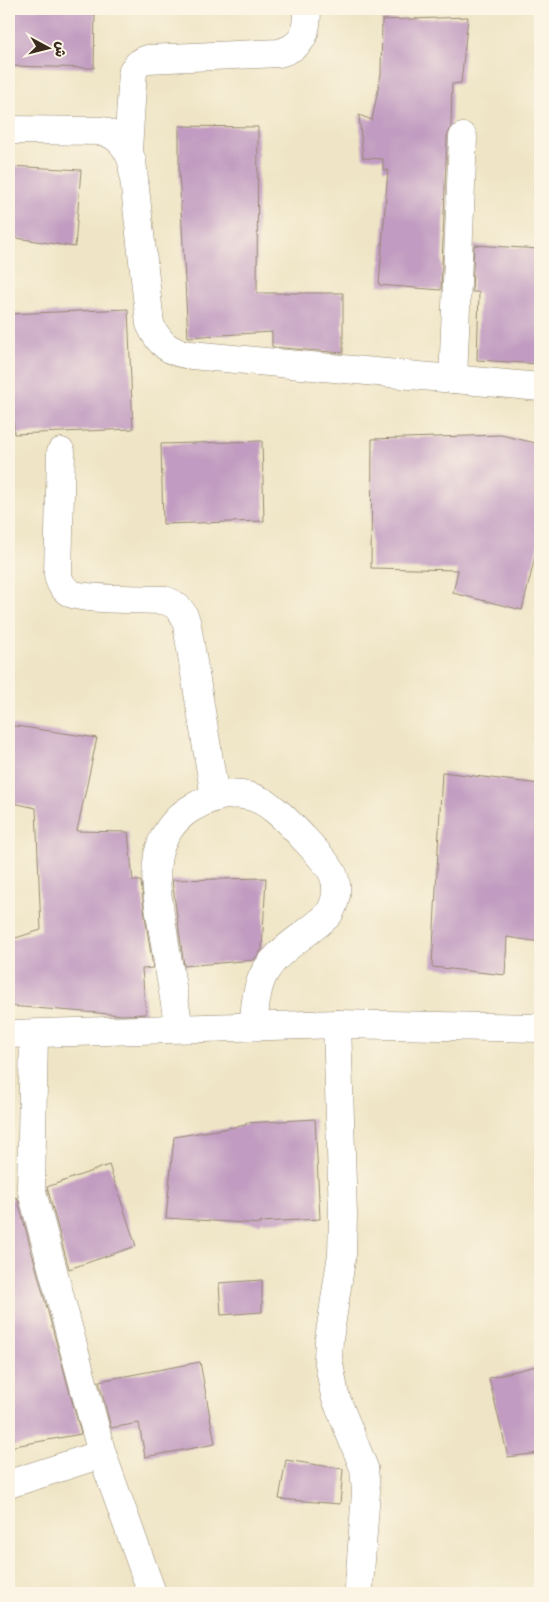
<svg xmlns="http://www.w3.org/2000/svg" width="549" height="1602" font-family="'Indie Flower','Playpen Sans Arabic',sans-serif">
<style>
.building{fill:#c19bc1}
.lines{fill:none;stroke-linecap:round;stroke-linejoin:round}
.minor-casing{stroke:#958872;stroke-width:29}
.minor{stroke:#fff;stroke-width:28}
</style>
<rect width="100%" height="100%" fill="#fcf5e5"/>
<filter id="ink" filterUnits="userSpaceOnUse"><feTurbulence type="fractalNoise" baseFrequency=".02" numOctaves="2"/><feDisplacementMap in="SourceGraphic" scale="10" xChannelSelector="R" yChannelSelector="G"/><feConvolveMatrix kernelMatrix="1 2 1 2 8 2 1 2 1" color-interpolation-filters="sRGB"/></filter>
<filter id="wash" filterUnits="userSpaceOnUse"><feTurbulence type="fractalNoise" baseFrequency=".0096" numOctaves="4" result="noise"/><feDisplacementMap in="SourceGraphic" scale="20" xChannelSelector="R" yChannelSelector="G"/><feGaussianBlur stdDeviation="1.12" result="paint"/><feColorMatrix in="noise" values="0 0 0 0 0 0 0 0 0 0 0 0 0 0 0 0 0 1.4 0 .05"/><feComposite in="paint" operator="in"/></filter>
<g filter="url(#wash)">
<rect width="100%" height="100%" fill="#efe5c6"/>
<g id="blocks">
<g class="building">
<path d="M 9,9 L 95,9 L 94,68 L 9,66 Z"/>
<path d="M 468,17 L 461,83 L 452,84 L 451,128 L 447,136 L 441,290 L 379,285 L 388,170 L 383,170 L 383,159 L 363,158 L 359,115 L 372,120 L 381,74 L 382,20 Z"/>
<path d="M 179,126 L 258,127 L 257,293 L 343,293 L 343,353 L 272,347 L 272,332 L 188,337 L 179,172 Z"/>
<path d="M 9,166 L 81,170 L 75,247 L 10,237 Z"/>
<path d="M 474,245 L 540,249 L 540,364 L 477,360 L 479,292 L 472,292 Z"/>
<path d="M 128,309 L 133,429 L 14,434 L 9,314 Z"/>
<path d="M 501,435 L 540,444 L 540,537 L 522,610 L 453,593 L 458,570 L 371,568 L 372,439 Z"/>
<path d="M 262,441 L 264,521 L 163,524 L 161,444 Z"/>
<path d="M 9,725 L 97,738 L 77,831 L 128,832 L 133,881 L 141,881 L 144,909 L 153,968 L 142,969 L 146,1014 L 123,1015 L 9,1006 L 9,940 L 41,930 L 36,808 L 9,802 Z"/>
<path d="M 442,772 L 540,784 L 540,942 L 507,937 L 505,975 L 432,967 Z"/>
<path d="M 266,878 L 262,949 L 254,960 L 184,966 L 172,880 Z"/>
<path d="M 315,1119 L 320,1219 L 261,1222 L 261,1224 L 166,1218 L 174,1137 L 246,1125 L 246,1123 Z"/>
<path d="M 109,1165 L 136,1246 L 69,1269 L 47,1187 Z"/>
<path d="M 17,1197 L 81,1434 L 9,1447 L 9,1200 Z"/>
<path d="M 262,1280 L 262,1312 L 221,1315 L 219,1283 Z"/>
<path d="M 200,1362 L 215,1444 L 145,1457 L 139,1423 L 111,1428 L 99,1381 Z"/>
<path d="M 540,1365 L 540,1453 L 508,1457 L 489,1378 Z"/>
<path d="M 286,1460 L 343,1469 L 340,1504 L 279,1499 Z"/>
</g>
</g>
</g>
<g filter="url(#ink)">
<use href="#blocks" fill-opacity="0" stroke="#958872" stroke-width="1"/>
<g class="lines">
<defs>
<g id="minor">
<path d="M 9,130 L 103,131 C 119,137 126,145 132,161 L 150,324 C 159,344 170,353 191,355 L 540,387"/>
<path d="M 128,150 L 133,70 C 137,64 141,61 148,59 L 279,53 C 304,46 307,33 307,9"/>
<path d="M 453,379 L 463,137"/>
<path d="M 61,452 L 58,574 C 59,582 62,588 70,593 C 83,600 145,599 164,600 C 177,604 184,611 187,625 L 215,797"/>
<path d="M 337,1024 L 343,1215 L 342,1254 L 329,1339 L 328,1358 L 335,1396 L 364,1468 L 366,1492 L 359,1587"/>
<path d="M 179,1028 C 174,998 169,968 164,938 C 160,911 153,882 158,855 C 162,836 174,819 190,809 C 208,798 227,791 248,796 C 257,798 267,803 275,810 C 286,819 328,862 333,874 C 339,888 336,902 329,914 C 307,936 270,952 260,983 C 255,997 255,1012 253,1026"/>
<path d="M 9,1034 L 337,1024 L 540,1028"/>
<path d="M 102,1454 L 152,1593"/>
<path d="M 9,1484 L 102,1454 L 31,1188 L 34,1034"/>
</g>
</defs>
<use href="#minor" class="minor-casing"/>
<use href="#minor" class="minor"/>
</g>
</g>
<rect width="549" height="1602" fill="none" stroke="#fcf5e5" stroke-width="30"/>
<g transform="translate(48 48) rotate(97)" stroke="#fcf5e5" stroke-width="4" paint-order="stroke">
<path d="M0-4L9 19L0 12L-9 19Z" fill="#3b2a1e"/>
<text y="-8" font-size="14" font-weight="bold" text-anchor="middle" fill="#3b2a1e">ش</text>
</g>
</svg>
